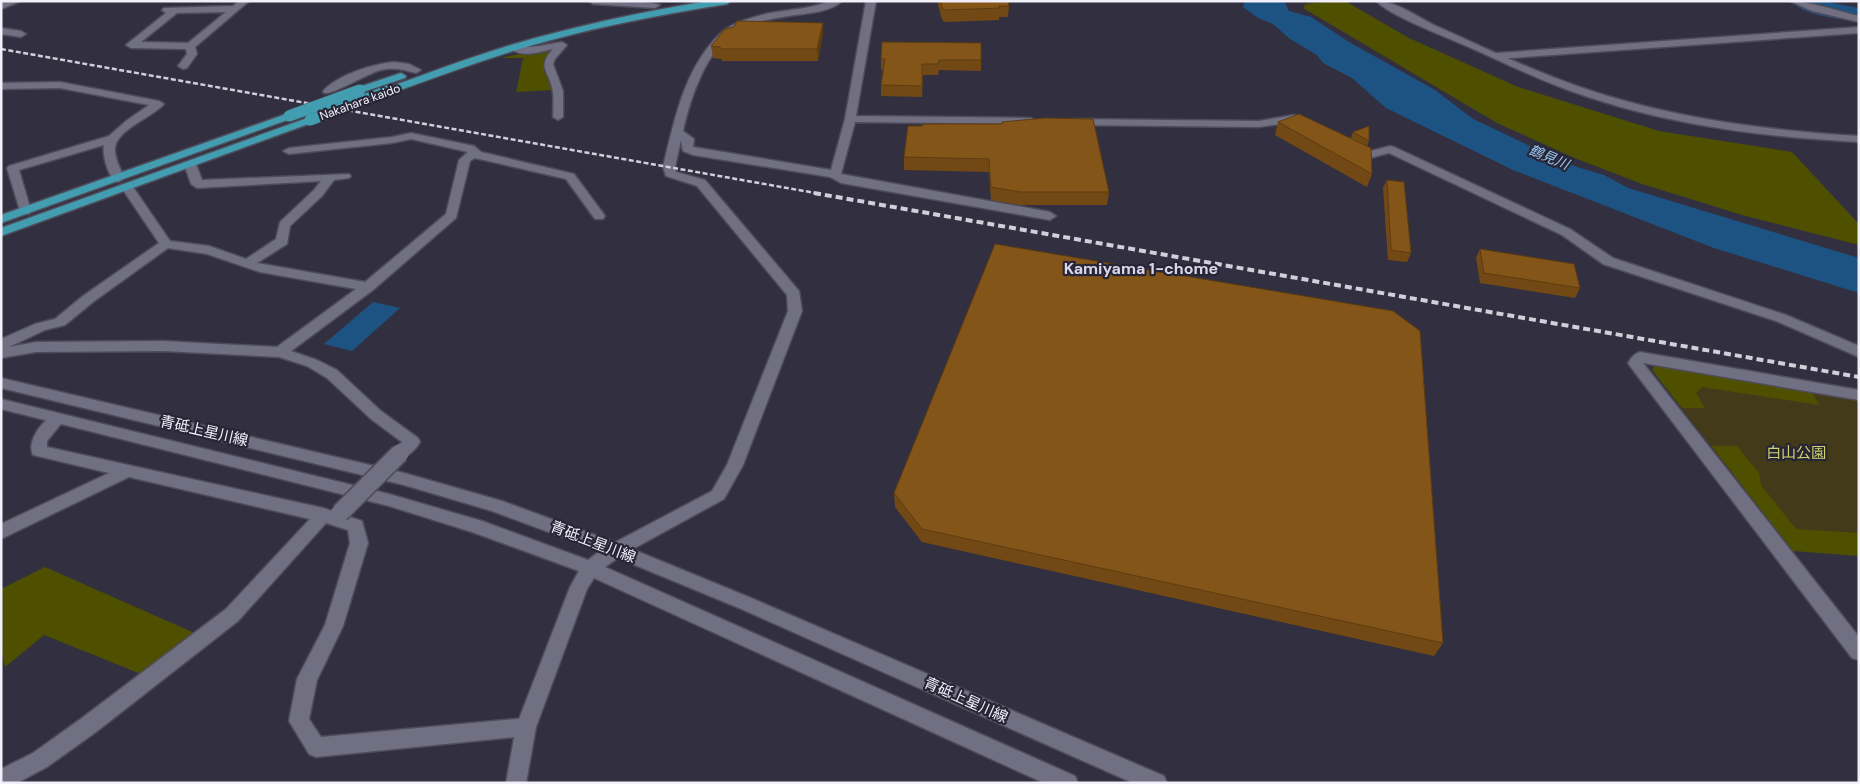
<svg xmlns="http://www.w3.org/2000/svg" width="1860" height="784" font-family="'DM Sans','Noto Sans JP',sans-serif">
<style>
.green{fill:#4e5000}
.sand{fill:#423a19}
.water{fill:#1d5382}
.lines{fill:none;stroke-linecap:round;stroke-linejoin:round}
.river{fill:#1d5382;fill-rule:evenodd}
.street-casing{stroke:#4e4c5a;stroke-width:3}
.secondary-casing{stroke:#4e4c5a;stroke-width:3}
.primary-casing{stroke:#4e4c5a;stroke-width:3}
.street{fill:#716f82;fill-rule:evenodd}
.secondary{fill:#716f82;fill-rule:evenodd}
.primary{fill:#429db0;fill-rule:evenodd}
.rail-far1{stroke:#d1cfda;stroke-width:2.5;stroke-dasharray:5 2.5;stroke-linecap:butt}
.rail{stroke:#d1cfda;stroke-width:4;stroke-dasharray:7 4;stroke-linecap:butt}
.street-bridge-casing{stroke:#4e4c5a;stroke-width:21;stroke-linecap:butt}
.primary-bridge-casing{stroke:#4e4c5a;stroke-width:12;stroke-linecap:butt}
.street-bridge{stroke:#716f82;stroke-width:18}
.primary-bridge{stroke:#429db0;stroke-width:11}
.wall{fill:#724915}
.shaded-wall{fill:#5c3c11}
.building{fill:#845518;stroke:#5c3c11}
.labels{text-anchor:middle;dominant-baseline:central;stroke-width:4.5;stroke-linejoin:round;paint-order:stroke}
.far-street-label{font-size:12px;fill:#f1effa;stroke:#282636}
.far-water-label{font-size:14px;font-style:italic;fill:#9bc6f0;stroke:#282636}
.street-label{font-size:15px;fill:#f1effa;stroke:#282636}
.park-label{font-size:15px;fill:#ced36d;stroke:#282636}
.neighbourhood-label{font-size:16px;font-weight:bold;fill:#d9d7ec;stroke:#282636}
</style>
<rect width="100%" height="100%" fill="#323040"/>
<g class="green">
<path d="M 1330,1 L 1345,1 L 1409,38 L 1518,87 L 1659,131 L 1792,152 L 1859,224 L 1859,245 L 1742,215 L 1642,184 L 1577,159 L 1497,123 L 1303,8 L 1306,4 Z"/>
<path d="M 549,47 L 557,47 L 544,60 L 544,70 L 552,90 L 516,92 L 523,58 L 502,58 C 518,53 534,53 549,47 Z"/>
<path d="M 1655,365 L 1859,400 L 1859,556 L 1793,551 L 1652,370 Z"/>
<path d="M 45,567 L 199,635 L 146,676 L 44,635 L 5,667 L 1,649 L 1,589 Z"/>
</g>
<path class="sand" d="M 1702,387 L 1819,405 L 1812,392 L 1859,400 L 1859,533 L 1796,529 L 1761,485 L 1759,473 L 1737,446 L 1711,446 L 1682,408 L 1705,408 L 1696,393 Z"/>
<g class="water">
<path d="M 1245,1 L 1284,1 L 1289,11 L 1311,17 L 1349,42 L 1435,90 L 1473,119 L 1549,155 L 1577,167 L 1604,175 L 1628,188 L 1859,258 L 1859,293 L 1714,248 L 1513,170 L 1386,108 L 1352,78 L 1323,63 L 1317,55 L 1290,39 L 1273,24 L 1258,18 L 1243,7 Z"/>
<path d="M 373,302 L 400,308 L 352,351 L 324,344 Z"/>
</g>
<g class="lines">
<path class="river" d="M 1792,1 L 1823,1 L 1859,8 L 1859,22 C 1842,19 1802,16 1792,1 Z"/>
<defs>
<g id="street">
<path d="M 7,1 L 21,1 L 1,9 L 1,3 Z"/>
<path d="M 239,1 L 249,1 L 195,47 L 197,54 L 187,68 L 183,69 L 178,66 L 187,54 L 186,49 L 131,48 L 126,45 L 166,13 L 162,10 L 164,8 L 233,6 ZM 226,12 L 188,43 L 141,42 L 177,13 Z"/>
<path d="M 589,1 C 603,1 650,0 660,5 L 655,8 L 593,4 Z"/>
<path d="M 829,1 L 842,1 C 830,12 810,13 795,15 C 776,18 753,21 736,31 C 706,50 690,99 683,131 L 694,139 L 693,147 L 831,170 L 845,119 L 866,1 L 876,1 L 856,116 L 1031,118 L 1036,121 L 1031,124 L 855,122 L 841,174 L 1050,212 L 1056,216 L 1050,220 L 841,183 L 830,177 L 693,155 L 683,151 L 681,140 L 675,167 L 676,172 L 705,180 L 799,291 L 802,311 L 743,465 L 724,499 L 622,555 L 616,557 L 610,555 L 607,550 L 610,545 L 712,491 L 727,465 L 788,311 L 787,295 L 697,186 L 666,176 L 663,167 C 674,122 684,68 720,34 C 730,24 745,20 758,16 C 781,9 807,11 829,1 Z"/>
<path d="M 1790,1 C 1810,1 1837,11 1859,16 L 1859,22 L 1812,11 Z"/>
<path d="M 1859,27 L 1859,33 L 1497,59 L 1492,56 L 1497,53 Z"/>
<path d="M 1,28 L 21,31 L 26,34 L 21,37 L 1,34 Z"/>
<path d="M 556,43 L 562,42 L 567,45 L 555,59 L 553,64 L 563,91 L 563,117 L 558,120 L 553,117 C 553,109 554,101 553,93 C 551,72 535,68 553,49 C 538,52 521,59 509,47 L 514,44 C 531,49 539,46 556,43 Z"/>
<path d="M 394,62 L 409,64 L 421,70 L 416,73 C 404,70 394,67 381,70 C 368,73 333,95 324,93 L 323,91 C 338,75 372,64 394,62 Z"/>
<path d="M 60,82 L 159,101 L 164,104 C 153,117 117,129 115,148 C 114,158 121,169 124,178 L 122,180 L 118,182 C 108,179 102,154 104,145 L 19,170 L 31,211 L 29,214 L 21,214 L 7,168 L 9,166 L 109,136 L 126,121 L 149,105 L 60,88 L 1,89 L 1,83 Z"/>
<path d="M 1294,115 L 1307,122 L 1302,125 L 1293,122 L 1259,127 L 1074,125 L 1069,122 L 1074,119 L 1259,121 Z"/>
<path d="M 411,133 L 474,146 L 481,152 L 574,174 L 605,216 L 603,219 L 595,219 L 566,179 L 475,158 L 470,161 L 456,218 L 373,290 L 291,351 L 317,360 L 337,370 L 381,411 L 418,438 L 420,442 C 415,451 405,460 394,457 L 392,453 L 402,442 L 371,419 L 327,378 L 307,366 L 279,357 L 163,351 L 36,352 L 1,358 L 1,339 L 35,324 L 55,319 L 83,296 L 159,243 L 121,187 L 123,184 L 131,184 L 170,241 L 209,246 L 246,259 L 276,239 L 280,222 L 314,190 L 321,181 L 197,188 L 191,184 L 184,164 L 190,161 L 196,164 L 202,180 L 349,174 L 351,176 L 349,178 L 334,180 L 322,196 L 290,226 L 287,244 L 257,263 L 365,282 L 446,214 L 459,160 L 468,152 L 411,139 L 392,143 L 289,154 L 283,151 L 289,148 L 392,137 ZM 168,248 L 207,254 L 260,272 L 356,289 L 277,347 L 163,341 L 36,342 L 9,347 L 45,330 L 65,325 L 93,302 Z"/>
<path d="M 1353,146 L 1367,152 L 1390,146 L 1394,147 L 1570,229 L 1613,258 L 1786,315 L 1859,346 L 1859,357 L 1776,321 L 1603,264 L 1562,235 L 1389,153 L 1366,159 L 1349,151 L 1347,149 Z"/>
<path d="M 1640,352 L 1859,390 L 1859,400 L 1643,363 L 1859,637 L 1859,660 L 1852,658 L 1630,366 L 1628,363 C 1631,358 1634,354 1640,352 Z"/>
<path d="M 57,414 L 62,415 L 65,419 L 47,441 L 47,447 L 323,508 L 362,521 L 368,543 L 343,626 L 317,680 L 309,719 L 321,737 L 526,718 L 533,720 L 536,727 L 533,734 L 526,736 L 316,757 L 309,754 L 289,721 L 297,679 L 325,625 L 350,543 L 348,530 L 326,523 L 238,621 L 96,732 L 47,767 L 17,783 L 1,783 L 1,769 L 33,753 L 82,718 L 226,609 L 310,519 L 129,477 L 1,539 L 1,524 L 109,473 L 33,455 C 26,441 44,417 57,414 Z"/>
</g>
<g id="secondary">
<path d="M 1376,1 C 1396,1 1416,16 1434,25 C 1481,46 1528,69 1577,86 C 1668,118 1763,130 1859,136 L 1859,142 C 1760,137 1661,124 1568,90 C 1533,77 1498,60 1464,45 C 1442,35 1392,17 1376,1 Z"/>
<path d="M 1,378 L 404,473 L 502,501 L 622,545 L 751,598 L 1164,776 L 1167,783 L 1133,783 L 739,608 L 618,558 L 605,567 L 1075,776 L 1078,783 L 1044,783 L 594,578 L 587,589 L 536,727 L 526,783 L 506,783 L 516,727 L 570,587 L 579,571 L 472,532 L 389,506 L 1,409 L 1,399 L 389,494 L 482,521 L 588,560 L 600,551 L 492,511 L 404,485 L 1,388 Z"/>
</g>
<g id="primary">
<path d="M 708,1 L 731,1 L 727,4 C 665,14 604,25 544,42 C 492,56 442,75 392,93 L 384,93 L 383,91 L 384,89 C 426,74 468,58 511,45 C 575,26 641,12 708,1 Z"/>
<path d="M 401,73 L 406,76 L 405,78 L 360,93 L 355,90 L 356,88 Z"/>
<path d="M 289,113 L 293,114 L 294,116 L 293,118 L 1,223 L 1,215 Z"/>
<path d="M 310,117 L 314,118 L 315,120 L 314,122 L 1,236 L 1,228 Z"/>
</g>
</defs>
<use href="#street" class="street-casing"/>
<use href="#secondary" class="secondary-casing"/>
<use href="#primary" class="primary-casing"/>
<use href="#street" class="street"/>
<use href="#secondary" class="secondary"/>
<use href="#primary" class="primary"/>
<path class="rail-far1" d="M 1,49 L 821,194"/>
<path class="rail" d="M 814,193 L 1859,377"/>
<defs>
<path id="street-bridge" d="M 340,513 L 400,453"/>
<g id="primary-bridge">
<path d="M 289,116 L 360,90"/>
<path d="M 310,120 L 388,91"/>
</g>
</defs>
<use href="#street-bridge" class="street-bridge-casing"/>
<use href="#primary-bridge" class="primary-bridge-casing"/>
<use href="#street-bridge" class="street-bridge"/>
<use href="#primary-bridge" class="primary-bridge"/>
</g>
<g class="wall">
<path d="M 938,1 L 1008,1 L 1009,6 L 1008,17 L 999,17 L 999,20 L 945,22 L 942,20 L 938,4 Z"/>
<path d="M 823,23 L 823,34 L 818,61 L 722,61 L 722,59 L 713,58 L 711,46 Z"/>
<path d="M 881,59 L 981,60 L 981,71 L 939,70 L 938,75 L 923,75 L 922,97 L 881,96 L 881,85 L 884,70 L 881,70 Z"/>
<path d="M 1278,122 L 1351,138 L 1353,132 L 1369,141 L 1367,146 L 1372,174 L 1367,187 L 1275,135 Z"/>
<path d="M 923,126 L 1109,192 L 1107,205 L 1019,205 L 991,200 L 989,172 L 904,170 L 904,157 Z"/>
<path d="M 1387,180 L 1411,253 L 1407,262 L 1388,260 L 1383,188 Z"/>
<path d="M 1480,249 L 1580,288 L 1575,298 L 1480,283 L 1476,258 Z"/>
<path d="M 894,493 L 1443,643 L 1434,656 L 922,542 L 895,507 Z"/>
</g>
<path class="shaded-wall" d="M 823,23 L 823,34 L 818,61 L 817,49 Z"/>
<g class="building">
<path d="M 941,1 L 1008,1 L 1009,6 L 999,6 L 1000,8 L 945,10 L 942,8 Z"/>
<path d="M 737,21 L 823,23 L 817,49 L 721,49 L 720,47 L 711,46 L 725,29 L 734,27 Z"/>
<path d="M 882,42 L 981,43 L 981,60 L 939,60 L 938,64 L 922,64 L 922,86 L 881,85 L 885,59 L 881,59 Z"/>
<path d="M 1299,114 L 1371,148 L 1372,174 L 1278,122 Z"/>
<path d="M 1045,118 L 1093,119 L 1109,192 L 1020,192 L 991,187 L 989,159 L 904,157 L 908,126 L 923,126 L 923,124 L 1002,124 L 1002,122 Z"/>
<path d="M 1369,126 L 1369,141 L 1353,132 Z"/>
<path d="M 1387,180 L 1404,182 L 1411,253 L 1391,250 Z"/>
<path d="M 995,244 L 1393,311 L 1420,331 L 1443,643 L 922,529 L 894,493 Z"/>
<path d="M 1480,249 L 1574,264 L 1580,288 L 1484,273 Z"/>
</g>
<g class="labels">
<g class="far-street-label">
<text transform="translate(360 102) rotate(-20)">Nakahara kaido</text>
</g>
<g class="far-water-label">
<text transform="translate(1549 157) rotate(23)">鶴見川</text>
</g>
<g class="street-label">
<text transform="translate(204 431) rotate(13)">青砥上星川線</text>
<text transform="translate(593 542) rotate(21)">青砥上星川線</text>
<text transform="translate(966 700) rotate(24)">青砥上星川線</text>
</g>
<g class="park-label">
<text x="1796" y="453">白山公園</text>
</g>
<g class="neighbourhood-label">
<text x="1141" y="268">Kamiyama 1-chome</text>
</g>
</g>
<rect width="1860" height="784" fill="none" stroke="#f1effa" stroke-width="5"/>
</svg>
